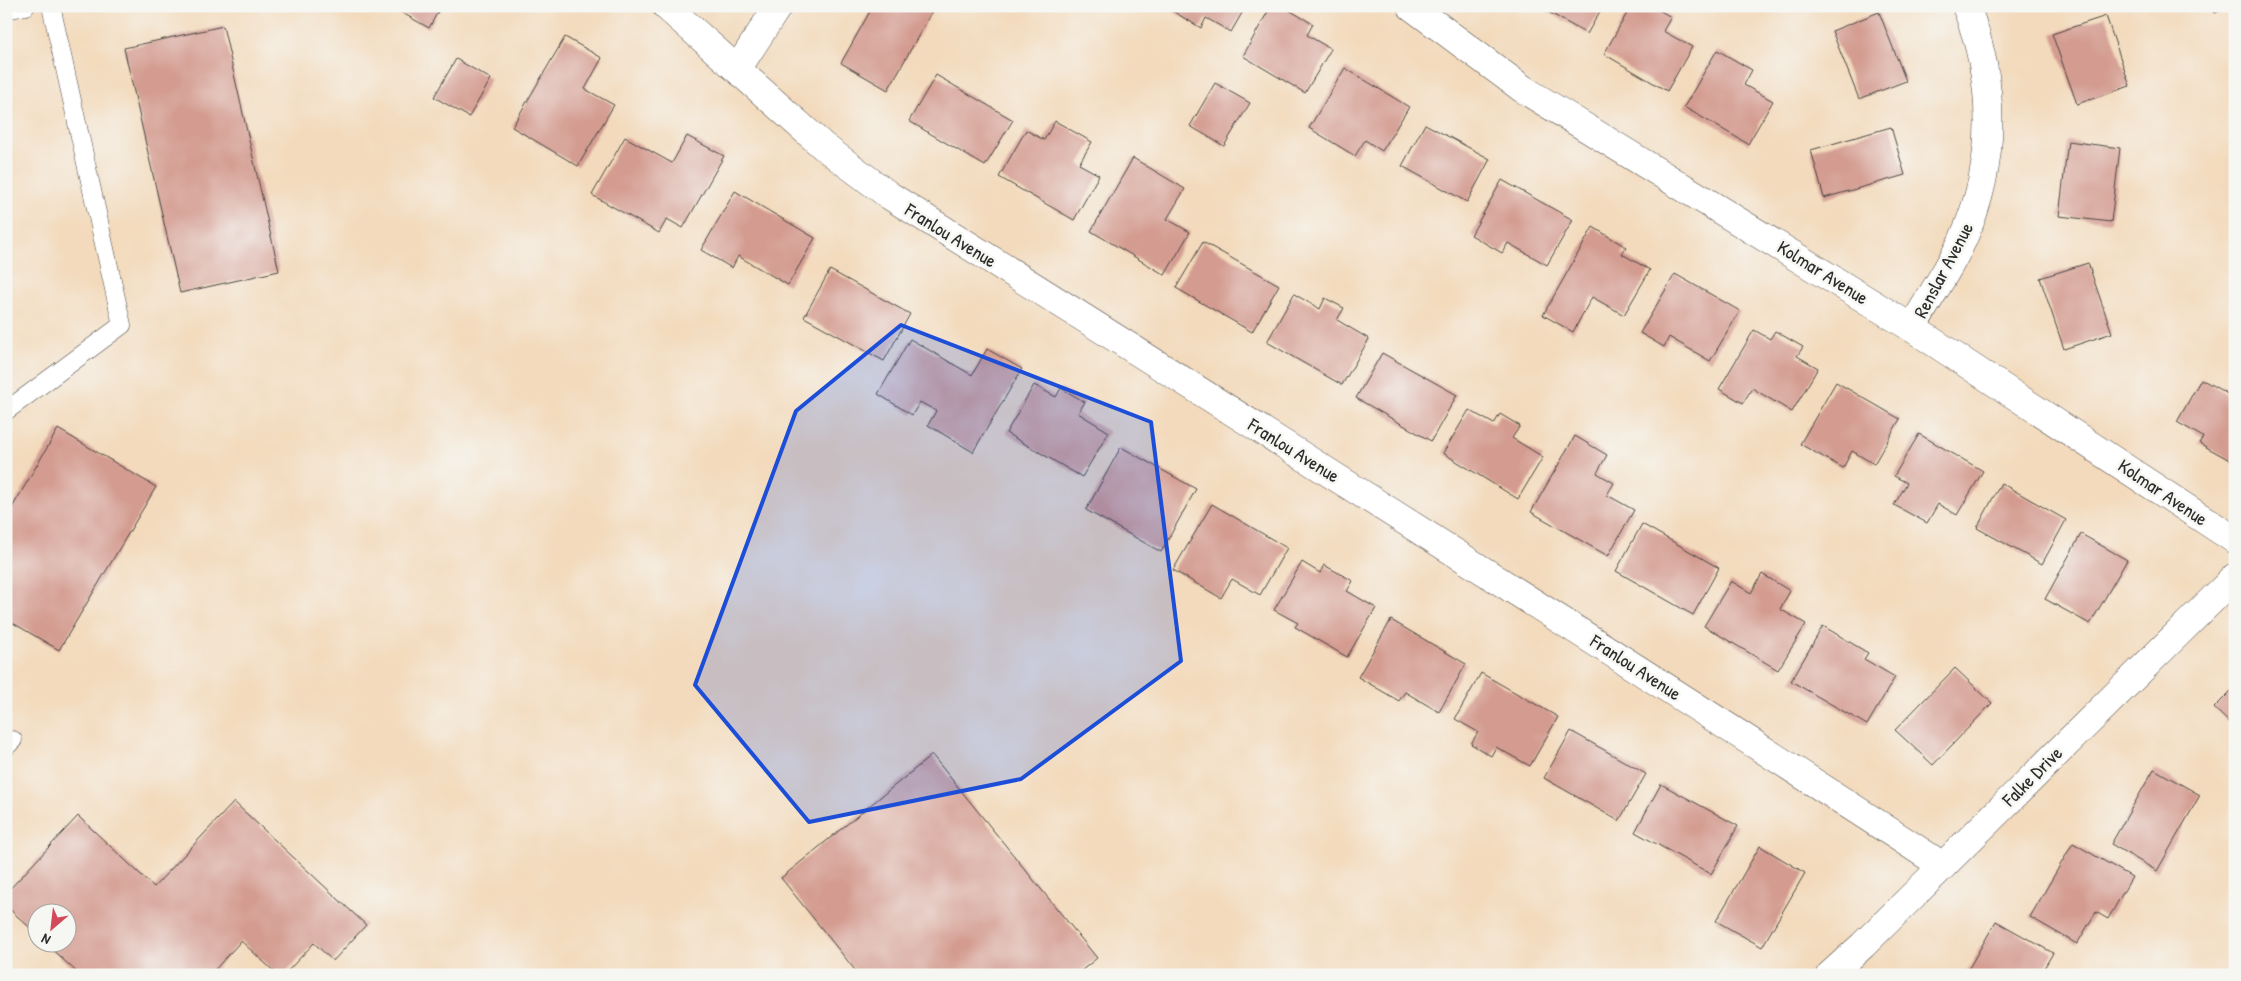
<svg xmlns="http://www.w3.org/2000/svg" width="2241" height="981" font-family="'Patrick Hand',sans-serif">
<style>
.building{fill:#d49c91}
.lines{fill:none;stroke-linecap:round;stroke-linejoin:round}
.lane-casing{stroke:#494541;stroke-width:19}
.street-casing{stroke:#494541;stroke-width:29}
.lane{stroke:#fff;stroke-width:18}
.street{stroke:#fff;stroke-width:28}
.marked{fill:#1d4ed8;fill-opacity:0.2;stroke:#1d4ed8;stroke-width:4;stroke-linejoin:round}
.labels{text-anchor:middle;dominant-baseline:central;stroke-width:5;stroke-linejoin:round;paint-order:stroke}
.street-label{font-size:19px;fill:#2b2b2b;stroke:#f6f6f2}
</style>
<rect width="100%" height="100%" fill="#f6f6f2"/>
<filter id="ink" filterUnits="userSpaceOnUse"><feTurbulence type="fractalNoise" baseFrequency=".02" numOctaves="2"/><feDisplacementMap in="SourceGraphic" scale="10" xChannelSelector="R" yChannelSelector="G"/><feConvolveMatrix kernelMatrix="1 2 1 2 8 2 1 2 1" color-interpolation-filters="sRGB"/></filter>
<filter id="wash" filterUnits="userSpaceOnUse"><feTurbulence type="fractalNoise" baseFrequency=".0096" numOctaves="4" result="noise"/><feDisplacementMap in="SourceGraphic" scale="20" xChannelSelector="R" yChannelSelector="G"/><feGaussianBlur stdDeviation="1.12" result="paint"/><feColorMatrix in="noise" values="0 0 0 0 0 0 0 0 0 0 0 0 0 0 0 0 0 1.4 0 .05"/><feComposite in="paint" operator="in"/></filter>
<g filter="url(#wash)">
<rect width="100%" height="100%" fill="#f3dabc"/>
<g id="blocks">
<g class="building">
<path d="M 390,6 L 441,6 L 429,28 Z"/>
<path d="M 873,6 L 930,6 L 934,8 L 888,90 L 841,63 Z"/>
<path d="M 1164,6 L 1246,6 L 1231,32 L 1206,18 L 1201,28 Z"/>
<path d="M 1271,6 L 1282,6 L 1313,24 L 1307,35 L 1331,49 L 1305,93 L 1243,56 Z"/>
<path d="M 1538,6 L 1603,6 L 1587,34 Z"/>
<path d="M 1631,6 L 1652,6 L 1671,17 L 1663,31 L 1692,47 L 1667,91 L 1604,54 Z"/>
<path d="M 2211,6 L 2229,6 L 2215,13 Z"/>
<path d="M 1879,12 L 1906,81 L 1859,99 L 1832,31 Z"/>
<path d="M 2106,16 L 2130,86 L 2077,104 L 2052,34 Z"/>
<path d="M 223,26 L 279,271 L 180,293 L 124,48 Z"/>
<path d="M 565,37 L 602,58 L 585,89 L 614,105 L 578,166 L 512,127 Z"/>
<path d="M 1717,50 L 1752,70 L 1744,85 L 1773,101 L 1748,144 L 1684,107 Z"/>
<path d="M 456,59 L 491,79 L 469,117 L 434,97 Z"/>
<path d="M 1345,68 L 1409,107 L 1382,151 L 1365,140 L 1355,156 L 1309,128 Z"/>
<path d="M 936,75 L 1013,120 L 985,166 L 909,121 Z"/>
<path d="M 1215,83 L 1250,103 L 1224,146 L 1190,126 Z"/>
<path d="M 1055,121 L 1092,142 L 1079,164 L 1099,175 L 1074,220 L 999,177 L 1026,130 L 1044,140 Z"/>
<path d="M 1425,124 L 1490,159 L 1467,202 L 1402,166 Z"/>
<path d="M 1891,127 L 1905,175 L 1824,198 L 1811,150 Z"/>
<path d="M 687,136 L 724,156 L 683,228 L 667,219 L 659,233 L 592,195 L 625,137 L 672,163 Z"/>
<path d="M 2068,141 L 2120,148 L 2111,222 L 2059,216 Z"/>
<path d="M 1133,158 L 1185,189 L 1167,219 L 1190,232 L 1165,275 L 1091,231 Z"/>
<path d="M 1502,180 L 1573,220 L 1547,265 L 1508,243 L 1502,253 L 1471,235 Z"/>
<path d="M 735,191 L 815,238 L 788,285 L 738,256 L 732,268 L 701,250 Z"/>
<path d="M 1593,227 L 1626,247 L 1622,254 L 1650,270 L 1624,315 L 1592,297 L 1573,332 L 1543,315 Z"/>
<path d="M 1203,242 L 1279,285 L 1252,332 L 1176,288 Z"/>
<path d="M 2088,263 L 2112,333 L 2064,349 L 2040,278 Z"/>
<path d="M 830,270 L 910,314 L 884,361 L 804,317 Z"/>
<path d="M 1675,274 L 1740,311 L 1710,361 L 1669,337 L 1664,347 L 1640,333 Z"/>
<path d="M 1294,294 L 1320,309 L 1325,298 L 1344,308 L 1337,320 L 1369,339 L 1342,385 L 1267,342 Z"/>
<path d="M 1754,330 L 1770,339 L 1775,331 L 1803,347 L 1797,356 L 1818,368 L 1792,412 L 1752,388 L 1743,403 L 1719,389 Z"/>
<path d="M 910,339 L 972,375 L 987,349 L 1022,369 L 973,452 L 928,425 L 936,411 L 920,402 L 912,415 L 878,394 Z"/>
<path d="M 1382,353 L 1457,395 L 1431,441 L 1356,398 Z"/>
<path d="M 2201,379 L 2235,398 L 2235,463 L 2199,443 L 2203,437 L 2177,422 Z"/>
<path d="M 1836,382 L 1900,419 L 1874,464 L 1852,451 L 1843,468 L 1800,444 Z"/>
<path d="M 1034,385 L 1056,397 L 1061,388 L 1085,402 L 1078,413 L 1109,432 L 1082,477 L 1006,433 Z"/>
<path d="M 1469,410 L 1494,424 L 1500,414 L 1520,426 L 1512,438 L 1543,457 L 1518,499 L 1443,453 Z"/>
<path d="M 58,429 L 156,487 L 59,650 L 6,619 L 6,518 Z"/>
<path d="M 1919,434 L 1983,471 L 1957,515 L 1938,504 L 1927,523 L 1894,505 L 1907,483 L 1894,476 Z"/>
<path d="M 1575,436 L 1607,455 L 1597,473 L 1614,483 L 1607,495 L 1634,510 L 1608,556 L 1531,512 Z"/>
<path d="M 1121,447 L 1196,489 L 1161,552 L 1086,510 Z"/>
<path d="M 2001,483 L 2066,520 L 2042,564 L 1977,528 Z"/>
<path d="M 1212,504 L 1287,548 L 1260,595 L 1232,579 L 1221,598 L 1173,570 Z"/>
<path d="M 1642,524 L 1719,568 L 1693,615 L 1616,571 Z"/>
<path d="M 2081,534 L 2127,560 L 2090,624 L 2045,599 Z"/>
<path d="M 1302,562 L 1320,573 L 1324,565 L 1353,581 L 1347,591 L 1376,608 L 1347,657 L 1295,627 L 1298,623 L 1274,610 Z"/>
<path d="M 1762,574 L 1790,591 L 1780,609 L 1806,624 L 1778,670 L 1704,626 L 1731,581 L 1751,593 Z"/>
<path d="M 1391,620 L 1466,664 L 1439,712 L 1405,692 L 1399,701 L 1358,677 Z"/>
<path d="M 1823,626 L 1868,653 L 1864,659 L 1895,677 L 1867,725 L 1791,681 Z"/>
<path d="M 1955,668 L 1992,703 L 1933,765 L 1895,730 Z"/>
<path d="M 1481,673 L 1558,717 L 1530,766 L 1496,747 L 1491,756 L 1471,744 L 1478,732 L 1455,719 Z"/>
<path d="M 2235,687 L 2235,728 L 2214,708 Z"/>
<path d="M 1571,731 L 1646,774 L 1619,821 L 1544,778 Z"/>
<path d="M 932,755 L 1097,958 L 1076,975 L 859,975 L 781,878 Z"/>
<path d="M 2154,769 L 2200,795 L 2157,871 L 2111,844 Z"/>
<path d="M 1661,784 L 1738,826 L 1711,874 L 1635,832 Z"/>
<path d="M 234,802 L 366,925 L 333,961 L 314,943 L 284,975 L 278,975 L 241,941 L 210,975 L 80,975 L 46,944 L 68,944 L 68,914 L 38,914 L 38,935 L 6,906 L 6,893 L 78,816 L 154,887 Z"/>
<path d="M 2073,843 L 2132,877 L 2108,919 L 2096,912 L 2077,944 L 2030,917 Z"/>
<path d="M 1760,846 L 1805,873 L 1762,947 L 1716,921 Z"/>
<path d="M 1996,921 L 2053,953 L 2040,975 L 1965,975 Z"/>
</g>
</g>
</g>
<g filter="url(#ink)">
<use href="#blocks" fill-opacity="0" stroke="#494541" stroke-width="1"/>
<g class="lines">
<defs>
<g id="lane">
<path d="M 6,10 L 26,6"/>
<path d="M 6,411 L 122,325 L 51,6"/>
<path d="M 6,747 L 13,740"/>
</g>
<g id="street">
<path d="M 666,6 L 823,146 L 890,196 C 1242,417 1594,639 1943,866"/>
<path d="M 1411,6 L 1523,89 L 1912,328 L 2235,540"/>
<path d="M 738,68 L 778,6"/>
<path d="M 1912,328 C 1928,299 1949,270 1963,239 C 1997,163 1996,83 1966,6"/>
<path d="M 1830,975 L 1863,945 L 2235,577"/>
</g>
</defs>
<use href="#lane" class="lane-casing"/>
<use href="#street" class="street-casing"/>
<use href="#lane" class="lane"/>
<use href="#street" class="street"/>
</g>
</g>
<path class="marked" d="M 901,325 L 1151,422 L 1181,661 L 1021,779 L 809,822 L 695,685 L 796,411 Z"/>
<g class="labels">
<g class="street-label">
<text transform="translate(951 235) rotate(32)">Franlou Avenue</text>
<text transform="translate(1943 270) rotate(-62)">Renslar Avenue</text>
<text transform="translate(1823 272) rotate(32)">Kolmar Avenue</text>
<text transform="translate(1294 450) rotate(32)">Franlou Avenue</text>
<text transform="translate(2163 492) rotate(34)">Kolmar Avenue</text>
<text transform="translate(1636 667) rotate(33)">Franlou Avenue</text>
<text transform="translate(2032 776) rotate(-45)">Falke Drive</text>
</g>
</g>
<rect width="2241" height="981" fill="none" stroke="#f6f6f2" stroke-width="25"/>
<g transform="translate(52 928) rotate(208)"><circle r="24" fill="#f6f6f2" stroke="#a5a5a2"/>
<path d="M0-4L9 19L0 12L-9 19Z" fill="#d1495b"/>
<text y="-8" font-size="14" font-weight="bold" text-anchor="middle" fill="#2b2b2b">N</text>
</g>
</svg>
